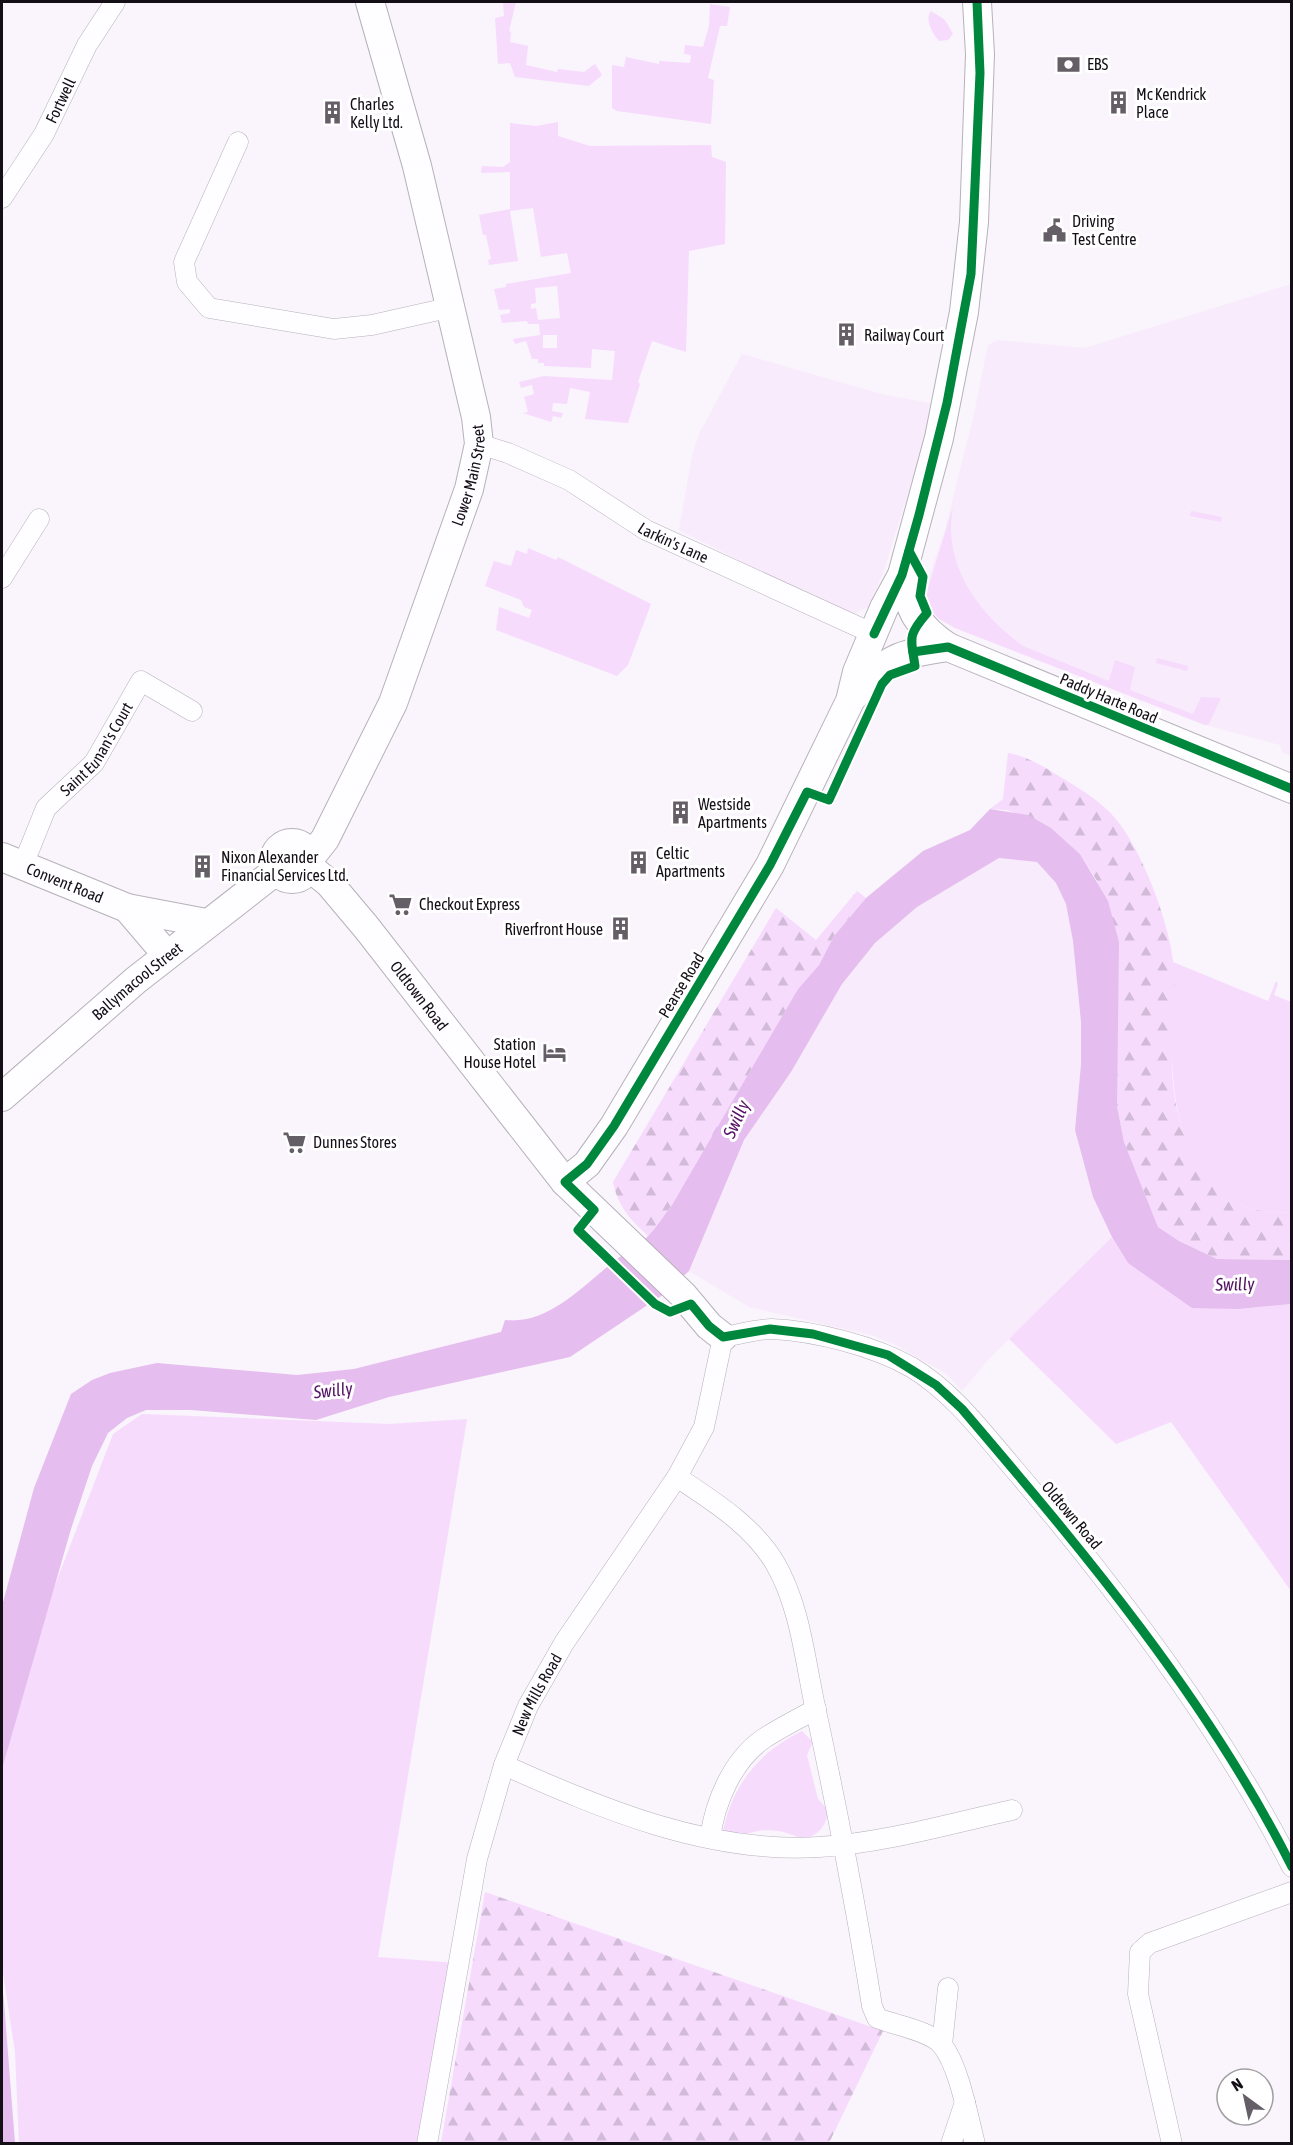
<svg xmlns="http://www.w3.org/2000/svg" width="1293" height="2145" font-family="'Asap Condensed',sans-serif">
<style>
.built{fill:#f8ebfb}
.green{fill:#f6dbfd;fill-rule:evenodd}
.forest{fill:url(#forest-firs)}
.water{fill:#e5bdef}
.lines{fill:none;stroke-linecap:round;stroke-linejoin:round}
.street-casing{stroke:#b7b1b9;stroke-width:21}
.secondary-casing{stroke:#b7b1b9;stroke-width:30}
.street{stroke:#fefdff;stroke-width:20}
.secondary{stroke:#fefdff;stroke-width:28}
.cycleway-casing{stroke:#fff;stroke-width:13}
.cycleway{stroke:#00873e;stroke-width:9}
.labels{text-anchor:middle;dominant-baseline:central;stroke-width:6;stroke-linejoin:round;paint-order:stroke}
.poi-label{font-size:16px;fill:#140e16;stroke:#fff;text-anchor:start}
.street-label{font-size:16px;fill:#140e16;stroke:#fff}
.water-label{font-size:18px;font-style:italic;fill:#551264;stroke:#fff}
</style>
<defs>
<pattern id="forest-firs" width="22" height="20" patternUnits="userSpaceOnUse" patternTransform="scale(1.5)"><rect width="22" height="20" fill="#f6dbfd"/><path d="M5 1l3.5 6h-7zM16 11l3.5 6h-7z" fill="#d2bbd8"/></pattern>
</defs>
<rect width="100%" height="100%" fill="#faf4fc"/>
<g class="built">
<path d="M 1291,284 L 1291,756 L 1282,752 L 1280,745 L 1205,725 L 955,628 L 939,619 L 932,611 L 926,595 L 929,577 L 945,530 L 973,419 L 988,345 L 998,340 L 1085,348 Z"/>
<path d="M 742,354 L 885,395 L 930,403 L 921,451 L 883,573 L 868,607 L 854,614 L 737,563 L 737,559 L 679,530 L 692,456 L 699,434 Z"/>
<path d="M 999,858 L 1037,862 L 1056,883 L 1066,904 L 1073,940 L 1081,1022 L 1081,1064 L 1075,1130 L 1093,1197 L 1112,1237 L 988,1360 L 962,1391 L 947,1374 L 894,1344 L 871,1335 L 749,1307 L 689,1271 L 744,1140 L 791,1072 L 842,984 L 875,943 L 917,907 Z"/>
</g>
<g class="green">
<path d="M 503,2 L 516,2 L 509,31 L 511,32 L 510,42 L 528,46 L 526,65 L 557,72 L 558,69 L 584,72 L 595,64 L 602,75 L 589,86 L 515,77 L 510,63 L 498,64 L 495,18 L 504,16 Z"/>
<path d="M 710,4 L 730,7 L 727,26 L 720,26 L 708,78 L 714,80 L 711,124 L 617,111 L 612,108 L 612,65 L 624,67 L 626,57 L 659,64 L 659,61 L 690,63 L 691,55 L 684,54 L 685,45 L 703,47 L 709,26 Z"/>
<path d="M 931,11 L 945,20 L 953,34 L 948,40 L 939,41 C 933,34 924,20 931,11 Z"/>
<path d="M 558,122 L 558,136 L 590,146 L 711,145 L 712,157 L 726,162 L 725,244 L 689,251 L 686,352 L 652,341 L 638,382 L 640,384 L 628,423 L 585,419 L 590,392 L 570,388 L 567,404 L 553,403 L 552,411 L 563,413 L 561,418 L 553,416 L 551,422 L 523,413 L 528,412 L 524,397 L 534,394 L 532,385 L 521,388 L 519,382 L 544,376 L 612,380 L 615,351 L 592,349 L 591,368 L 544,366 L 544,363 L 538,363 L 538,359 L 532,359 L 526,341 L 515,344 L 513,339 L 540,335 L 539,324 L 528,324 L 527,321 L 502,323 L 500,315 L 510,313 L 510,309 L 499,310 L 494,289 L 506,287 L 506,284 L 571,273 L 567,253 L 541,257 L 533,208 L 510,211 L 518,261 L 489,265 L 488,260 L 491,259 L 486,235 L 483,235 L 479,215 L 510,209 L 510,172 L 481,173 L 482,166 L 503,167 L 510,162 L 510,123 L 536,126 ZM 557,286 L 560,318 L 538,320 L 536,308 L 531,309 L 531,304 L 536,303 L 535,288 ZM 543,335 L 557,335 L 557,348 L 543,348 Z"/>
<path d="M 953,507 C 942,565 978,613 1023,646 L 1109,681 L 1115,660 L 1135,667 L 1130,690 L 1193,714 L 1201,697 L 1221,698 L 1209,724 L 1205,725 L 955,628 L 939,619 L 932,611 L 926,595 Z"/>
<path d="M 1191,511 L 1222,517 L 1221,522 L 1190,516 Z"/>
<path d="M 528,548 L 556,560 L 558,557 L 651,604 L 628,665 L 617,676 L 496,630 L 499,607 L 529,618 L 532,610 L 524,607 L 521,600 L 485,586 L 494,561 L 511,566 L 516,550 L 527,554 Z"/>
<path d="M 1157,658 L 1188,666 L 1187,671 L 1156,663 Z"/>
<path d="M 1173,962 L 1268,1001 L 1276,981 L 1278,984 L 1274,995 L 1291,1002 L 1291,1213 C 1276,1212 1256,1212 1242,1205 C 1156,1159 1173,1043 1173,962 Z"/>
<path d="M 1112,1237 L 1128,1263 L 1239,1309 L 1291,1304 L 1291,1591 L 1171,1422 L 1116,1444 L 1009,1339 Z"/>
<path d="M 142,1414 L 389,1424 L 467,1419 L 378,1957 L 457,1963 L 419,2143 L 19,2144 L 15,2052 L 2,1967 L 2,1740 L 9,1705 L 113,1434 Z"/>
<path d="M 802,1731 L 813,1742 L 807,1755 L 818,1799 L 828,1810 C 827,1826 818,1836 802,1839 C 784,1829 757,1826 740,1838 L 723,1831 C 733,1784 759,1752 802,1731 Z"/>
</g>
<g class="forest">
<path d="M 1008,753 C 1031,757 1052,772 1072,784 C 1088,794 1103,804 1115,818 C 1142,850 1168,919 1173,961 C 1177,996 1171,1034 1172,1070 C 1174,1122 1193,1180 1242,1205 C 1256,1212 1276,1212 1291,1213 L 1291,1260 L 1217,1259 L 1179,1241 L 1158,1227 L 1124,1142 L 1117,1106 L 1117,1049 L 1097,881 L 1080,854 L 1051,828 L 1007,810 L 990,809 L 1003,799 Z"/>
<path d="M 857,891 L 866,898 L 834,936 L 819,965 L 798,989 L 711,1141 L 672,1205 L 648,1236 C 630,1219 618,1207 613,1182 L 776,908 L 816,940 Z"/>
<path d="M 485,1892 L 883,2031 L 829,2143 L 441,2143 Z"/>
</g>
<g class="water">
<path d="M 990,809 L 1028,815 L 1051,828 L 1080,854 L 1108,901 L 1119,942 L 1117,1106 L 1124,1142 L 1158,1227 L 1179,1241 L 1217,1259 L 1291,1260 L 1291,1304 L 1239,1309 L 1192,1308 L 1128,1263 L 1112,1237 L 1093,1197 L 1075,1130 L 1081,1064 L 1081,1022 L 1073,941 L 1066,904 L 1056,883 L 1037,862 L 999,858 L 917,907 L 875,943 L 842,984 L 791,1072 L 744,1140 L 689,1271 L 664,1294 L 570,1357 L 389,1397 L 316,1420 L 191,1410 L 146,1410 L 127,1418 L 108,1433 L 92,1466 L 71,1529 L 2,1769 L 2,1606 L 34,1488 L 71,1394 L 92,1380 L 110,1373 L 157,1363 L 297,1375 L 354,1369 L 501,1332 L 505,1320 C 550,1325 584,1284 616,1260 C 626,1252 640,1245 649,1235 C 657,1226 664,1215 672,1205 L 798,989 L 819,965 L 834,936 L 866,898 L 923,851 L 970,830 Z"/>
<path d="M 2,1983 L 4,2002 L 15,2143 L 2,2143 Z"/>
</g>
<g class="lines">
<defs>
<g id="street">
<path d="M 238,142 L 184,262 L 187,282 L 209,308 L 334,329 L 372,325 L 452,307"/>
<path id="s1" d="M 2,198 L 44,134 L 87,45 L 115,2"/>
<path id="s2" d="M 479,444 L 508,453 L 569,480 L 646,530 L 874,634"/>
<path d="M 2,578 L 39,519"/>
<path id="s3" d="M 23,865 L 46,808 L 94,763 L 141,681 L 192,711"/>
<path d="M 677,1477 C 713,1501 752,1525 775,1563 C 801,1608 805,1662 816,1711 C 837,1809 856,1907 872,2006 L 877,2018 C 894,2025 931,2031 942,2045 C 959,2066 968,2117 975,2144"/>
<path d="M 504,1765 C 602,1809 709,1854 819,1847 C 884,1843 948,1824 1012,1810"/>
<path d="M 710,1838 C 715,1802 732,1761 763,1739 C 780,1728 798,1719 816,1709"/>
<path d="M 942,2045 L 948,1988"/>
<path id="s4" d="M 427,2144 L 477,1859 L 504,1765 L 528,1706 L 564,1643 L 677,1477 L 704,1427 L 723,1337 C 738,1335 756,1329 772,1329 C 815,1331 874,1346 911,1367 C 953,1392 983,1433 1014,1469 C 1116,1588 1221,1727 1292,1867"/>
<path d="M 951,2144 L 965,2102"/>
<path d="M 1172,2144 L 1138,1994 L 1140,1952 L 1150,1943 L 1292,1892"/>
</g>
<g id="secondary">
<path d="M 902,575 C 911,611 916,626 948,647"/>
<path d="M 855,695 C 889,656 897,655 948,647 L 1292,789"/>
<circle cx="292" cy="861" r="18"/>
<path id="s5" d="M 2,857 L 127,908 L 206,923"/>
<path id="s6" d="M 310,858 L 325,839 L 393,703 L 469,489 L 479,444 L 476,417 L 417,166 L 370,2"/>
<path id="s7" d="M 309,867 L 329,883 L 366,927 L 565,1182 L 683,1295 L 709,1326 L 723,1337"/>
<path d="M 127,908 L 167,955"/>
<path id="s8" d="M 2,1097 L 136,980 L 277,870"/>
<path d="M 565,1182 L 587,1164 L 614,1126 L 770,865 L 850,701 L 857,672 L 884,608 L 902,575 L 939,438 L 964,312 L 974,222 L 980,54 L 977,2"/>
</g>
</defs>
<use href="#street" class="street-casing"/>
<use href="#secondary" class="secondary-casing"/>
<use href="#street" class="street"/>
<use href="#secondary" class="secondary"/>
<defs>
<g id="cycleway">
<path d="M 909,551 L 923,577 L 920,596 L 927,613 C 907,636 911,638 915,666 L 890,675 L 882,684 L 829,800 L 807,792 L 770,865 L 614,1126 L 587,1164 L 565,1182 L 594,1210 L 578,1230 L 655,1304 L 670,1312 L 691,1304 L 709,1326 L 723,1337 L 770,1329 L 813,1334 L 888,1355 L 936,1385 L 962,1409 C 1084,1552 1207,1698 1292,1867"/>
<path d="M 874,634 L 902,575 L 919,515 L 947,403 L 971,274 L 980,73 L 977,2"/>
<path d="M 913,652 L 948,647 L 1292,789"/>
</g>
</defs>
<use href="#cycleway" class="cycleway-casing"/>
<use href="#cycleway" class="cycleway"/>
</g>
<defs>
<symbol id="bank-bare" viewBox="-9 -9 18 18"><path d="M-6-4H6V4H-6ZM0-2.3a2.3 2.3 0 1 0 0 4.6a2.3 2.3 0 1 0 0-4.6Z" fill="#645e66" stroke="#fff" stroke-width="2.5" paint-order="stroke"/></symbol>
<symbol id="building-bare" viewBox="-9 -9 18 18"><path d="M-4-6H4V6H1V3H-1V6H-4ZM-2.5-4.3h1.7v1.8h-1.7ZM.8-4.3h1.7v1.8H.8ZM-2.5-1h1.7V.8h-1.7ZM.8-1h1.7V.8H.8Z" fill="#645e66" stroke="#fff" stroke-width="2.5" paint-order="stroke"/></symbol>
<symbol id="civic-bare" viewBox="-9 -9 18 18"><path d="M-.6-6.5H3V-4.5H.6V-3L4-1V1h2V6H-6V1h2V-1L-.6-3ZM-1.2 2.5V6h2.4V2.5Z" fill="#645e66" stroke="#fff" stroke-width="2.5" paint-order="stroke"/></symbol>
<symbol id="supermarket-bare" viewBox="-9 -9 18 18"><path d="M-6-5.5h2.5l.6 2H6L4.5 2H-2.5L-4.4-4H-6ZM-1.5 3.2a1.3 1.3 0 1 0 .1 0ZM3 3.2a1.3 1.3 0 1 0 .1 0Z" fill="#645e66" stroke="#fff" stroke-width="2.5" paint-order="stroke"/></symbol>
<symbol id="hotel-bare" viewBox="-9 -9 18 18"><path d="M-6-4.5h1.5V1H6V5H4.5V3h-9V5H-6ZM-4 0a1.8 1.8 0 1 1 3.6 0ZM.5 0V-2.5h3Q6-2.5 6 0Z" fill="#645e66" stroke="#fff" stroke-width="2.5" paint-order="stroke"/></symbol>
</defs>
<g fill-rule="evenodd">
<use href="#bank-bare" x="1052" y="48" width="33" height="33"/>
<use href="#building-bare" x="1102" y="86" width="33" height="33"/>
<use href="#building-bare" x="316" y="96" width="33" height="33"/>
<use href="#civic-bare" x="1038" y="214" width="33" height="33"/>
<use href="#building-bare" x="830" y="318" width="33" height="33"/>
<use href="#building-bare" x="664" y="796" width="33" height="33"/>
<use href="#building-bare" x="622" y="846" width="33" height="33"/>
<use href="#building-bare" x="186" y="850" width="33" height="33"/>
<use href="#supermarket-bare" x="384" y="888" width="33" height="33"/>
<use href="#building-bare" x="604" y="912" width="33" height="33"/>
<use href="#hotel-bare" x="538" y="1036" width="33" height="33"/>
<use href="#supermarket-bare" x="278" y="1126" width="33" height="33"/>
</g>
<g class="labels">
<g class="poi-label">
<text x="1087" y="64">EBS</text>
<text x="1136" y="94">Mc Kendrick<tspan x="1136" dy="18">Place</tspan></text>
<text x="350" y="104">Charles<tspan x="350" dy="18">Kelly Ltd.</tspan></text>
<text x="1072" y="221">Driving<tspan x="1072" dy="18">Test Centre</tspan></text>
<text x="864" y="335">Railway Court</text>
<text x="698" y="804">Westside<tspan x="698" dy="18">Apartments</tspan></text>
<text x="656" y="853">Celtic<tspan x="656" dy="18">Apartments</tspan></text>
<text x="221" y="857">Nixon Alexander<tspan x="221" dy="18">Financial Services Ltd.</tspan></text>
<text x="419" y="904">Checkout Express</text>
<text x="603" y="929" text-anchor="end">Riverfront House</text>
<text x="536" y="1044" text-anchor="end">Station<tspan x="536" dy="18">House Hotel</tspan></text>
<text x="313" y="1142">Dunnes Stores</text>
</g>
<g class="street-label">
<text stroke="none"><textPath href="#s1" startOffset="114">Fortwell</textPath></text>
<text stroke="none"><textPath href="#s6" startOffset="417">Lower Main Street</textPath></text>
<text stroke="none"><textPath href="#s2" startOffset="219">Larkin's Lane</textPath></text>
<text transform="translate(1109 698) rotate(23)">Paddy Harte Road</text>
<text stroke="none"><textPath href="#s3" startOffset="140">Saint Eunan's Court</textPath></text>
<text stroke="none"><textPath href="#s5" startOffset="68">Convent Road</textPath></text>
<text stroke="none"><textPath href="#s8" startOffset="178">Ballymacool Street</textPath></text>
<text transform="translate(681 985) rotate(-59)">Pearse Road</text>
<text stroke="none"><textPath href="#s7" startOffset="170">Oldtown Road</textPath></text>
<text transform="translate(1072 1515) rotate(50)">Oldtown Road</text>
<text stroke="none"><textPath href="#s4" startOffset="465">New Mills Road</textPath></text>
</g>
<g class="water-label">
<text transform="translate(736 1119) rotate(-65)">Swilly</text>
<text transform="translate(1235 1284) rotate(-1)">Swilly</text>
<text transform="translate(333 1390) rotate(-6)">Swilly</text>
</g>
</g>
<rect width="1293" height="2145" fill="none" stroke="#140e16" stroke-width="6"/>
<g transform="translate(1245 2097) rotate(327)"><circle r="28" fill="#ffffff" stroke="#a19fa2" stroke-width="1.5"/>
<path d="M0-4.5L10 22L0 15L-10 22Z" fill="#645e66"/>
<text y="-9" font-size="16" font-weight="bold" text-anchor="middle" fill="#140e16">N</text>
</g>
</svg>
